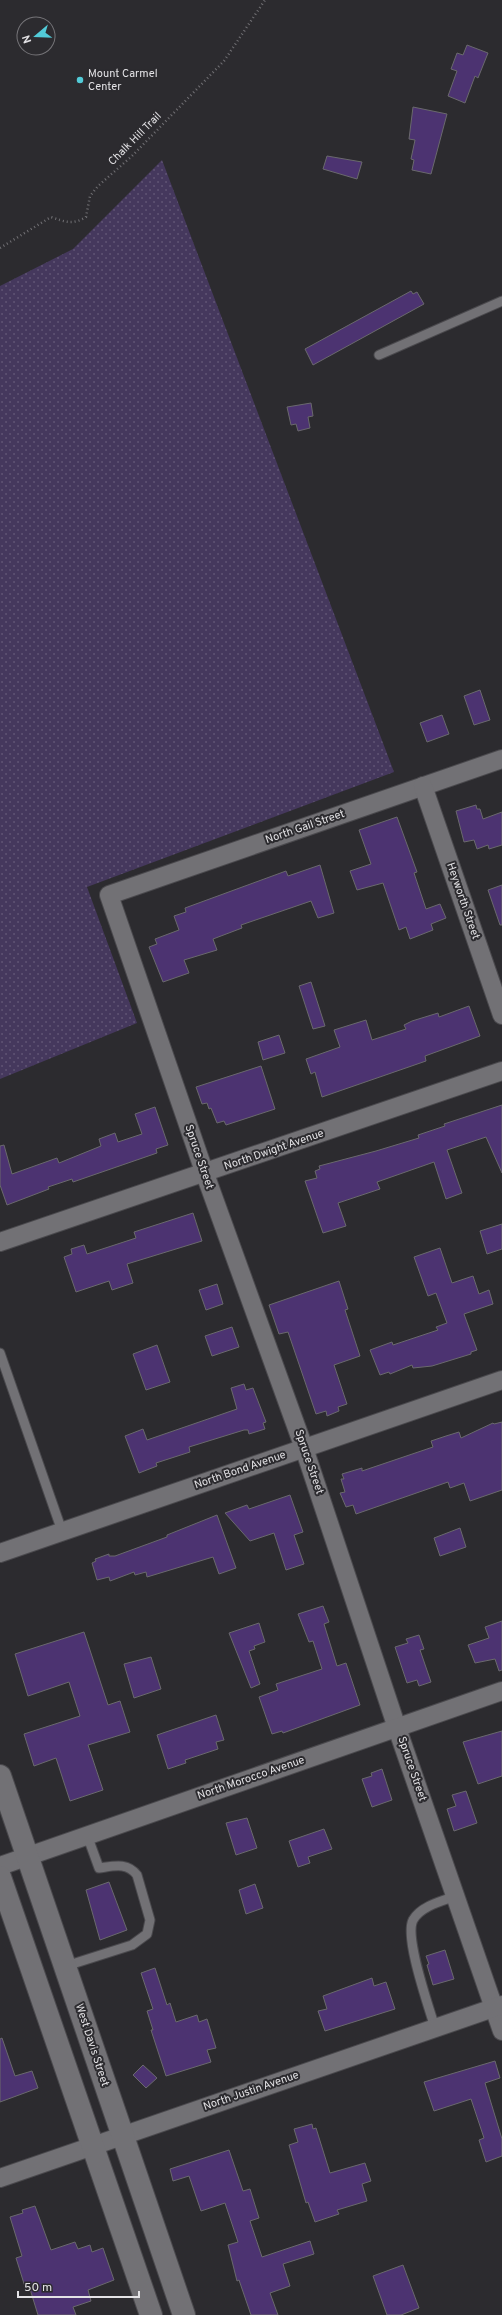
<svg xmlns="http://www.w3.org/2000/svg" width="502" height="2315" font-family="Overpass,sans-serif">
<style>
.grass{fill:url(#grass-dots)}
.building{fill:#4c3371;stroke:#6a696d}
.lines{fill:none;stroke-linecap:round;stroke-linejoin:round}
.lane-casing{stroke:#4a494d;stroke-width:11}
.street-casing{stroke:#4a494d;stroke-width:20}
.secondary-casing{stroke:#4a494d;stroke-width:24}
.path{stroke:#727175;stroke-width:2.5;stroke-dasharray:1 3;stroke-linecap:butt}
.lane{stroke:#727175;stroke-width:9}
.street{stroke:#727175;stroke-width:18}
.secondary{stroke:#727175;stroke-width:22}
.poi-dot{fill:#52cbd8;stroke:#2c2b2f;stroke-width:1.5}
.labels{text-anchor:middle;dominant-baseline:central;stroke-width:4;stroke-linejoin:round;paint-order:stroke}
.poi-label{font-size:11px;fill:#e3e2e5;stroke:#2c2b2f;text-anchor:start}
.street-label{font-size:11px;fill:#e3e2e5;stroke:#2c2b2f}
</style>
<defs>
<pattern id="grass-dots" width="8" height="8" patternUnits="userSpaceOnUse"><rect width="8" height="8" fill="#45385d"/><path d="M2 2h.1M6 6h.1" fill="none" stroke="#605474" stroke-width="1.8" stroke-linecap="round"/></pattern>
</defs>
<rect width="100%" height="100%" fill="#2c2b2f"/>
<path class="grass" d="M 162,160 L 394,772 L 87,887 L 137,1023 L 0,1079 L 0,286 L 73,249 Z"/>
<g class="building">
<path d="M 467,45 L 488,53 L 478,78 L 475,76 L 465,103 L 448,96 L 457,71 L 451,69 L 457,53 L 463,55 Z"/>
<path d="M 413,107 L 447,114 L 431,174 L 412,170 L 414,160 L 411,159 L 415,140 L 409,139 Z"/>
<path d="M 327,156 L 362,162 L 357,179 L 323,169 Z"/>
<path d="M 411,291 L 413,294 L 417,292 L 424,304 L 313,365 L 305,349 Z"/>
<path d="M 311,403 L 313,416 L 308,417 L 310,428 L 298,431 L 296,424 L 291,425 L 287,407 Z"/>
<path d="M 480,690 L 490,720 L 474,725 L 464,696 Z"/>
<path d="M 442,715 L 449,734 L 427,742 L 420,723 Z"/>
<path d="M 476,805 L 477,809 L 480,809 L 483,819 L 502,812 L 502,845 L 489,849 L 488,845 L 477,849 L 474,840 L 464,842 L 456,811 Z"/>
<path d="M 397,817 L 417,872 L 414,873 L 426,909 L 440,904 L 446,918 L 431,924 L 433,930 L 410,939 L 406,927 L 399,930 L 383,883 L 357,890 L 350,871 L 371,864 L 359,830 Z"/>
<path d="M 320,865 L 334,913 L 318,918 L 311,901 L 241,925 L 242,928 L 213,939 L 217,950 L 184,960 L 189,973 L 163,982 L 149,947 L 157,944 L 155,939 L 179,930 L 174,916 L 186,912 L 185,908 L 286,871 L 288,876 Z"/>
<path d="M 502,885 L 502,925 L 500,925 L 488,890 Z"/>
<path d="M 311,982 L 325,1026 L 313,1029 L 299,986 Z"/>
<path d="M 469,1006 L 480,1036 L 425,1056 L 426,1061 L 322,1097 L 315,1072 L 311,1074 L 306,1059 L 340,1047 L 334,1030 L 366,1020 L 372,1040 L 406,1029 L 404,1025 L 412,1021 L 438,1013 L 439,1017 Z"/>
<path d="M 279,1035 L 285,1053 L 263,1060 L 258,1042 Z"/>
<path d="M 261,1066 L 275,1109 L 226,1125 L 224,1121 L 217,1123 L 211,1108 L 209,1109 L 207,1103 L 202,1104 L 196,1087 Z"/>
<path d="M 502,1105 L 502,1173 L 486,1137 L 447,1150 L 462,1193 L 446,1199 L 434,1162 L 377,1182 L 380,1189 L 338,1203 L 346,1226 L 323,1233 L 305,1181 L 317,1178 L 315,1171 L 320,1169 L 319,1166 L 376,1151 L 419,1138 L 418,1135 L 445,1126 L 444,1124 Z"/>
<path d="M 155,1107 L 168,1145 L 156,1149 L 157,1153 L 73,1182 L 72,1179 L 48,1187 L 49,1189 L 7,1205 L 0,1185 L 0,1146 L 4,1145 L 12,1174 L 57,1158 L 59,1163 L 101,1146 L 99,1139 L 115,1133 L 118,1142 L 142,1134 L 135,1114 Z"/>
<path d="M 193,1213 L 202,1241 L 127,1264 L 133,1283 L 112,1290 L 109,1281 L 76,1292 L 64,1257 L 72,1254 L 71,1249 L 84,1245 L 87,1254 L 136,1238 L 134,1232 Z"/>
<path d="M 502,1224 L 502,1249 L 487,1254 L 480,1231 Z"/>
<path d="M 440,1248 L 452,1283 L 473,1276 L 479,1294 L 489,1290 L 493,1304 L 464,1314 L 477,1350 L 471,1352 L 471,1354 L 432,1366 L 413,1368 L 412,1365 L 390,1374 L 389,1372 L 380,1375 L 370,1350 L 392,1342 L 393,1345 L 438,1330 L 436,1327 L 447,1323 L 436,1293 L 428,1296 L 414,1257 Z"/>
<path d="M 339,1281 L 348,1309 L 345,1310 L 360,1356 L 334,1365 L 347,1404 L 338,1407 L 339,1411 L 327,1416 L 326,1411 L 316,1414 L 288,1332 L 279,1334 L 269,1305 Z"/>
<path d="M 217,1284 L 223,1304 L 206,1310 L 199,1290 Z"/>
<path d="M 232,1327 L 239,1347 L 212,1356 L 205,1336 Z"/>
<path d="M 157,1345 L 170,1382 L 146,1390 L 133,1354 Z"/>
<path d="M 244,1384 L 246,1390 L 253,1388 L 266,1422 L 263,1423 L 265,1429 L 249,1434 L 248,1430 L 244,1430 L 189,1447 L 190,1452 L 156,1463 L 157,1466 L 139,1473 L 125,1436 L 143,1429 L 147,1440 L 237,1409 L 231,1388 Z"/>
<path d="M 502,1422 L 502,1490 L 470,1501 L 464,1483 L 450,1488 L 448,1482 L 356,1514 L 353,1505 L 346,1507 L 340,1493 L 345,1492 L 341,1479 L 344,1479 L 342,1474 L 362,1468 L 362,1471 L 433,1447 L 431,1441 L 446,1436 L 459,1432 L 461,1438 L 493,1423 L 494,1424 Z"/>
<path d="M 290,1495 L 303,1532 L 294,1535 L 304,1564 L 286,1570 L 274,1533 L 250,1541 L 225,1513 L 247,1505 L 249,1509 Z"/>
<path d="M 217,1515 L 236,1568 L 219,1574 L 213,1557 L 147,1577 L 146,1572 L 135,1575 L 134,1572 L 110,1581 L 109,1577 L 97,1580 L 92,1563 L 96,1561 L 95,1559 L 109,1554 L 109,1556 L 115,1556 L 167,1537 L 167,1535 Z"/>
<path d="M 460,1528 L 466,1547 L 440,1556 L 434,1538 Z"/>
<path d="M 323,1606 L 329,1622 L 324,1624 L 337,1666 L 346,1663 L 360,1705 L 283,1733 L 282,1731 L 272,1734 L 259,1697 L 278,1690 L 276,1684 L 322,1669 L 313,1641 L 309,1642 L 298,1614 Z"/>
<path d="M 502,1621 L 502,1670 L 499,1671 L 495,1659 L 475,1663 L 468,1645 L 489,1638 L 485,1627 Z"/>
<path d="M 259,1623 L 265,1642 L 254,1646 L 255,1649 L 249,1651 L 260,1684 L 251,1688 L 229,1633 Z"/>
<path d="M 84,1632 L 108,1705 L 120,1701 L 130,1732 L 88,1745 L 103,1790 L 70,1801 L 56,1758 L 34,1766 L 24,1734 L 80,1716 L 69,1682 L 28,1696 L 15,1654 Z"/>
<path d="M 419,1635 L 424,1649 L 420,1650 L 431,1682 L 419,1686 L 417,1680 L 407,1683 L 395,1647 L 408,1643 L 406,1639 Z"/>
<path d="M 151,1657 L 161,1689 L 134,1698 L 124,1664 Z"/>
<path d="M 216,1715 L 224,1740 L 216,1742 L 218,1749 L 185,1760 L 186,1763 L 168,1769 L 157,1735 Z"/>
<path d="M 502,1731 L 502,1776 L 478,1784 L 463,1742 Z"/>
<path d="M 382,1769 L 392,1800 L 372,1807 L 362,1779 L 372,1776 L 371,1773 Z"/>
<path d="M 466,1791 L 477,1823 L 454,1831 L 447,1809 L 456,1806 L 452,1795 Z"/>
<path d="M 247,1818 L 257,1848 L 236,1855 L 226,1823 Z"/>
<path d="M 324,1829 L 332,1849 L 308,1857 L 310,1863 L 298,1867 L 289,1841 Z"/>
<path d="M 109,1882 L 127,1930 L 100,1940 L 86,1890 Z"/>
<path d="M 255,1884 L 263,1908 L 246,1914 L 239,1890 Z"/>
<path d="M 445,1950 L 454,1979 L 433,1985 L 427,1965 L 429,1964 L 426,1956 Z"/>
<path d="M 155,1968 L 167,2005 L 170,2003 L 176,2022 L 197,2015 L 199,2022 L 207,2019 L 216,2048 L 207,2050 L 211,2062 L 166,2076 L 151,2030 L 153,2030 L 147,2011 L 153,2009 L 141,1973 Z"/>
<path d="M 372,1978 L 374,1986 L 386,1982 L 395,2009 L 325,2031 L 318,2011 L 327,2009 L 323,1996 Z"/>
<path d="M 2,2038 L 15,2076 L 32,2071 L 38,2088 L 0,2102 L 0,2039 Z"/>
<path d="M 495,2061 L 500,2078 L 485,2083 L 502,2139 L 502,2156 L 486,2162 L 479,2140 L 484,2138 L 471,2099 L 434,2111 L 424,2082 Z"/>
<path d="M 143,2065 L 157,2078 L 146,2088 L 133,2075 Z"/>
<path d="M 312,2124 L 313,2129 L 316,2128 L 330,2173 L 365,2163 L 371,2181 L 362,2184 L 367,2201 L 337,2210 L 339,2214 L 315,2222 L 308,2202 L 306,2203 L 289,2145 L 298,2142 L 294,2129 Z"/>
<path d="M 229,2150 L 243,2191 L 250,2189 L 259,2218 L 250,2221 L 262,2257 L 310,2241 L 314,2254 L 283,2264 L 290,2286 L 270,2293 L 278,2315 L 251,2315 L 239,2280 L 237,2281 L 228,2245 L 238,2242 L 225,2203 L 201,2211 L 189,2176 L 173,2181 L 170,2169 Z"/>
<path d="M 35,2206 L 51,2250 L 75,2242 L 78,2249 L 90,2245 L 92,2252 L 103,2248 L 114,2280 L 88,2290 L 91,2301 L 73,2307 L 76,2315 L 38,2315 L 30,2289 L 26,2290 L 16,2258 L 22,2256 L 10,2217 L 23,2213 L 22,2210 Z"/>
<path d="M 403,2265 L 419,2308 L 401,2315 L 387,2315 L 373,2276 Z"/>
</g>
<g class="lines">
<defs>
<g id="lane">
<path d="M 379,355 L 502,301"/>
<path d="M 0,1353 L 62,1531"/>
<path d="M 66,1966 L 132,1945 L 147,1934 L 150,1920 L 137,1875 C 127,1862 114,1866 99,1868 L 87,1835"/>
<path d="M 435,2028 C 429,2007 404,1937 413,1920 C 421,1906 442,1901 456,1896"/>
</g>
<g id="street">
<path d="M 502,759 L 109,895 L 205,1174 L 304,1448 L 397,1728 L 502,2031"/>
<path d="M 423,786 L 502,1015"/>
<path d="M 0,1242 L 502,1071"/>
<path d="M 0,1553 L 502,1380"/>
<path d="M 0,1866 L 502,1691"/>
<path d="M 0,2178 L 502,2005"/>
</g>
<g id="secondary">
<path d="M 0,1776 L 184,2315"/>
<path d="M 0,1877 L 151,2315"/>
</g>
</defs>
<use href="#lane" class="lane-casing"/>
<use href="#street" class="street-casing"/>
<use href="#secondary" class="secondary-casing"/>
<path class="path" d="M 0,248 L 51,217 C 65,222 73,225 86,217 L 90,196 L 98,186 L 132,156 L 224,61 L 265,0"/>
<use href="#lane" class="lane"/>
<use href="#street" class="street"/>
<use href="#secondary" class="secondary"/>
</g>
<circle class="poi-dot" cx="80" cy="80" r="4"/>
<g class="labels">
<g class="poi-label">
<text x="88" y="74">Mount Carmel<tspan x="88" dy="13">Center</tspan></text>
</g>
<g class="street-label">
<text transform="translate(135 139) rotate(-45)">Chalk Hill Trail</text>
<text transform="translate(305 827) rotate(-19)">North Gail Street</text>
<text transform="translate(463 901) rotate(71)">Heyworth Street</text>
<text transform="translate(274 1150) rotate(-19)">North Dwight Avenue</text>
<text transform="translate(199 1157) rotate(71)">Spruce Street</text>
<text transform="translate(309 1462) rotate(71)">Spruce Street</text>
<text transform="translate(240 1470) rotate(-19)">North Bond Avenue</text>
<text transform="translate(412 1769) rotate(71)">Spruce Street</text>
<text transform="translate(251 1778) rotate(-19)">North Morocco Avenue</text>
<text transform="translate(92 2045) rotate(72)">West Davis Street</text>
<text transform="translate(251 2091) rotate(-19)">North Justin Avenue</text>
</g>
</g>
<g transform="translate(36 36) rotate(251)"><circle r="19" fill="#2c2b2f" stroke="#757478"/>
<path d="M0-3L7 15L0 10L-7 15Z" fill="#52cbd8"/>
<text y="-6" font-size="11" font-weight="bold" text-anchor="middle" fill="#e3e2e5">N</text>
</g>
<path d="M18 2291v6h121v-6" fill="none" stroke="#e3e2e5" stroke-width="2"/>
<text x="24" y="2291" font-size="12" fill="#e3e2e5" stroke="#2c2b2f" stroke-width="3" paint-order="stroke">50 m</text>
</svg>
